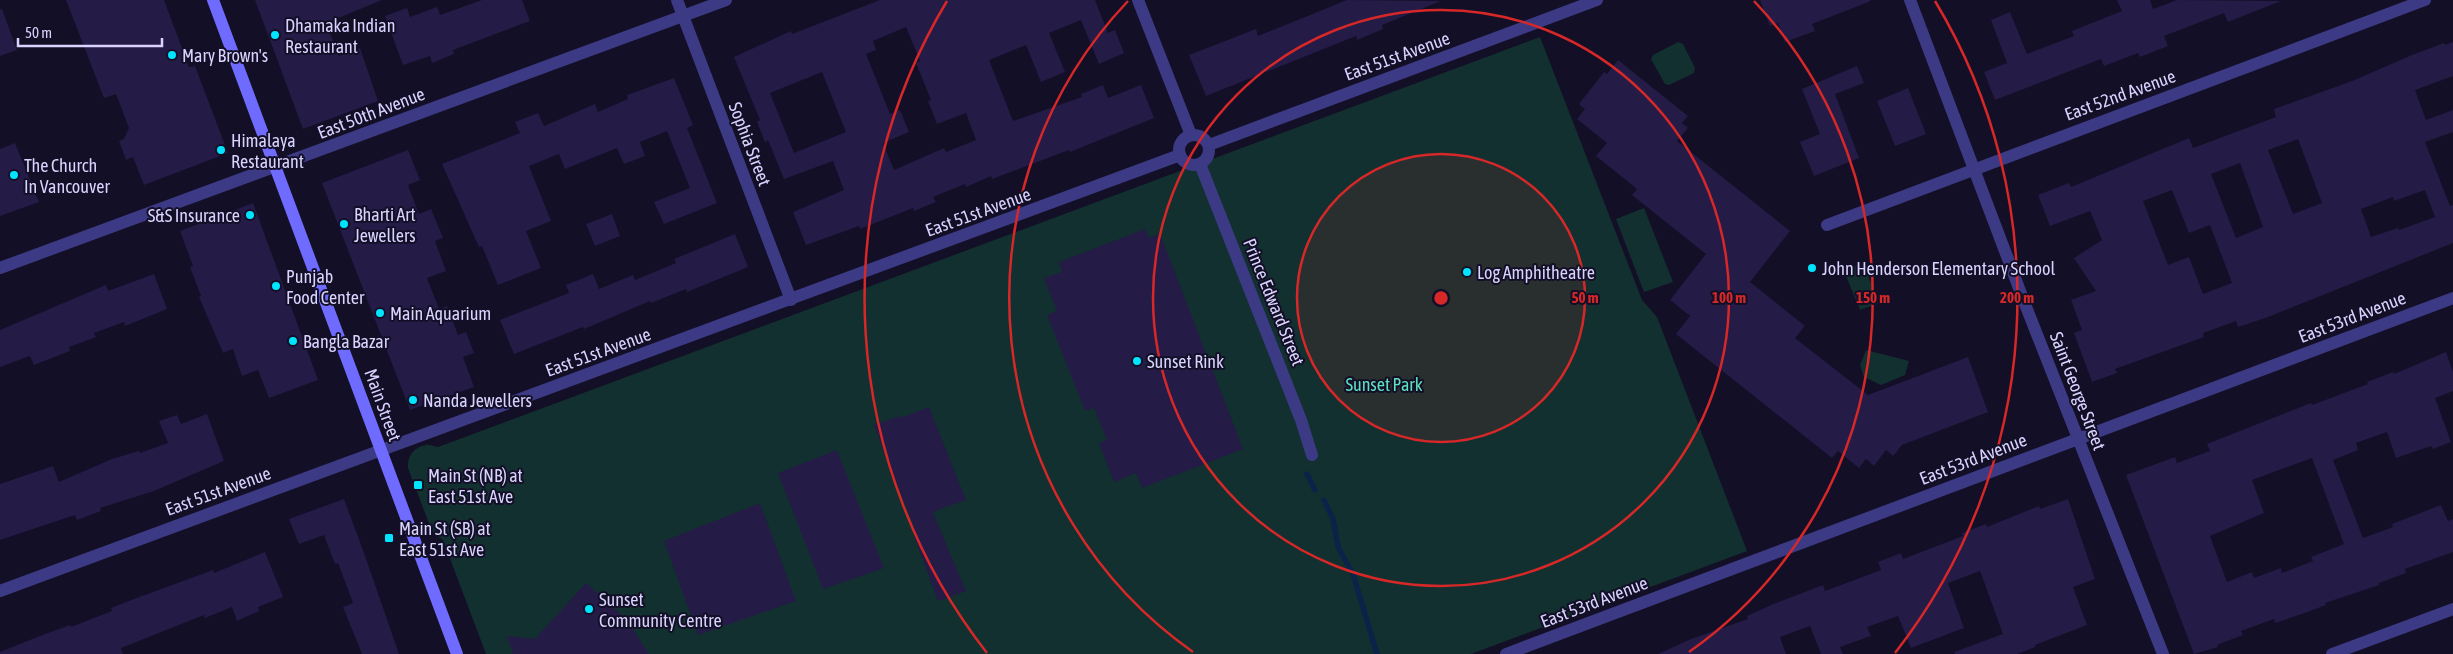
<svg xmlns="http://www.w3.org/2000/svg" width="2453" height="654" font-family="'Asap Condensed',sans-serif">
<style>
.green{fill:#12302f}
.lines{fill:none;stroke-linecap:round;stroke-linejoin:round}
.stream{stroke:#0c2248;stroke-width:5.5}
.building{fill:#241b47;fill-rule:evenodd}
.street{stroke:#3d3a85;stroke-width:12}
.secondary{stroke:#6f6bff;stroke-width:12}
.ring{fill:none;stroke:#d62828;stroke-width:2.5}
.poi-dot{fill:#00e5ff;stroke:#130f26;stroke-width:2}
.labels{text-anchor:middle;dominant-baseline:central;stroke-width:4;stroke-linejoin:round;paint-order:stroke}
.poi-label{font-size:18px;fill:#d9d4ff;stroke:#130f26;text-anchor:start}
.street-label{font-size:18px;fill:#d9d4ff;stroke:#130f26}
.park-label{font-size:18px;fill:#5fe0c0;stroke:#130f26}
.centre{fill:#d62828;stroke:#130f26;stroke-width:2.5}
.ring-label{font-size:15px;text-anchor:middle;font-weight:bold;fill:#d62828;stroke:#130f26;stroke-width:4;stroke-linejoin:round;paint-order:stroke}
</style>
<rect width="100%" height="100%" fill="#130f26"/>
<g class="green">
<path d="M 1540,37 L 1642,300 L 1657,317 L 1747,551 L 1471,654 L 486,654 L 443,540 L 433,534 L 408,468 C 407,456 414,447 426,445 C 430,444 434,447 438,447 Z"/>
<path d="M 1678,42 L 1683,44 L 1695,68 L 1694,73 L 1669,85 L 1665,84 L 1651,59 L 1653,55 Z"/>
<path d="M 1644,208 L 1673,282 L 1644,292 L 1616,219 Z"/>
<path d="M 1863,263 L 1879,303 L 1860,310 L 1844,271 Z"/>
<path d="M 1866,350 L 1909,361 L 1905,375 L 1881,385 L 1864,377 L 1860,365 Z"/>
</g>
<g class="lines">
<g class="stream">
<path d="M 1307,474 L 1315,490"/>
<path d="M 1324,500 L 1333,519 L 1338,547 L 1353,574 L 1377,654"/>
</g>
</g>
<g class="building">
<path d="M 66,0 L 164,0 L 189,67 L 195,66 L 228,153 L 144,185 L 133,157 L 126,160 L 119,141 L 124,139 L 129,128 L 116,94 L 104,98 Z"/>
<path d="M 255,0 L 382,0 L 326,23 L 339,56 L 360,48 L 378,101 L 303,129 Z"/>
<path d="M 482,0 L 522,0 L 530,21 L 453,50 L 454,54 L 432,63 L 430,56 L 403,65 L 385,16 L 407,8 L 410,17 L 437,7 L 440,15 Z"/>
<path d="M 880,0 L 1095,0 L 1108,33 L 1115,30 L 1124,53 L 1099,64 L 1081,20 L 1049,33 L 1065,72 L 1041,82 L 1026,45 L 989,60 L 1013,121 L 1082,97 L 1081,94 L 1103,85 L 1108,98 L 1141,85 L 1154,118 L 1070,152 L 1069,150 L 992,179 L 991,176 L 966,187 L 965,184 L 933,197 L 936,202 L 914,211 L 913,208 L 860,229 L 859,226 L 806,245 L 793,212 L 844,190 L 833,161 L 784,179 L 768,140 L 765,142 L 757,122 L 760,120 L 734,57 L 791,31 L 792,34 ZM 906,27 L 920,61 L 916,63 L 931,100 L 928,101 L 937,124 L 966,113 L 976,140 L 946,152 L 944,148 L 894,170 L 883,143 L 909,132 L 900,110 L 890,114 L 866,54 L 876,50 L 873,41 ZM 822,72 L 846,132 L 794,153 L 770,93 Z"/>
<path d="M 1347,0 L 1441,1 L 1382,25 L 1383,29 L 1357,40 L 1356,36 L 1206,96 L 1189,55 L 1256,29 L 1258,36 Z"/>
<path d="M 1760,0 L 1870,0 L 1871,1 L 1812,24 L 1815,31 L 1785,42 L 1778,23 L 1770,26 Z"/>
<path d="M 2117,0 L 2150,0 L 2153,9 L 2177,0 L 2281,1 L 2228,22 L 2224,13 L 2164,36 L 2168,46 L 2140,57 L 2138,53 L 2104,66 L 2101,59 L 1995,100 L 1984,72 L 2007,63 L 1991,20 L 2010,12 L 2027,54 L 2074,36 L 2072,31 L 2122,11 Z"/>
<path d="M 2,9 L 17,50 L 0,56 L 0,10 Z"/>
<path d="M 2453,42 L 2453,76 L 2415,90 L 2426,120 L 2453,110 L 2453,132 L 2425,142 L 2450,206 L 2453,205 L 2453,243 L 2268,317 L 2238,327 L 2236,321 L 2203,333 L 2204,337 L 2115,369 L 2117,373 L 2092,382 L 2074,333 L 2082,330 L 2071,300 L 2096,291 L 2074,258 L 2102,240 L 2090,211 L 2050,226 L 2038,195 L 2069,183 L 2071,187 L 2189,138 L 2193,148 L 2276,117 L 2274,109 L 2352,81 L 2412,55 L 2444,43 L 2445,45 ZM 2298,139 L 2322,203 L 2293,214 L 2268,150 ZM 2240,163 L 2263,227 L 2236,238 L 2211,174 ZM 2172,190 L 2189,233 L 2210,225 L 2232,283 L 2203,294 L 2189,257 L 2168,265 L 2143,201 ZM 2425,190 L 2435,217 L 2399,230 L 2398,228 L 2371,237 L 2361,209 L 2393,197 L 2394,201 Z"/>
<path d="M 1618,60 L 1688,116 L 1682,123 L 1688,128 L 1677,141 L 1790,231 L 1750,282 L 1805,326 L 1795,338 L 1868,395 L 1968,357 L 1988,412 L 1902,445 L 1893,456 L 1886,450 L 1874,466 L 1866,459 L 1859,468 L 1838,451 L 1832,458 L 1676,334 L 1690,316 L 1670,300 L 1706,254 L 1632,195 L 1637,189 L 1596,156 L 1607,143 L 1577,119 L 1585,109 L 1579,104 L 1604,72 L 1607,74 Z"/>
<path d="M 1857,66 L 1864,83 L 1835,94 L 1859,158 L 1814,176 L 1800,142 L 1820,134 L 1802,89 Z"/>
<path d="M 674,78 L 693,125 L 687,128 L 717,203 L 664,224 L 654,202 L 690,188 L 667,131 L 640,142 L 645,156 L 624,164 L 617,148 L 565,169 L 559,154 L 529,166 L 551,221 L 526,231 L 541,268 L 498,285 L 482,246 L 479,247 L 442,164 L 520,133 L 515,122 L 538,113 L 544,126 L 595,104 L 598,112 L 628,99 L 627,95 Z"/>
<path d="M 1908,88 L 1926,134 L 1895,146 L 1877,101 Z"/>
<path d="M 15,143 L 39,202 L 0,216 L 0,149 Z"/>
<path d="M 408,150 L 420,180 L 408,185 L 419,214 L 431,209 L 443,238 L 435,241 L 446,271 L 427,278 L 439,309 L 447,306 L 458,335 L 466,332 L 474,353 L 463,357 L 474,387 L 410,410 L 322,183 Z"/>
<path d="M 253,203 L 318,380 L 269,398 L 258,370 L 242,376 L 233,349 L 223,353 L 199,297 L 201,296 L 190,267 L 193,266 L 180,231 Z"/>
<path d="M 612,214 L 620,236 L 595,246 L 586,224 Z"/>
<path d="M 1145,229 L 1149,238 L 1160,234 L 1243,449 L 1142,488 L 1136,473 L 1114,482 L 1099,443 L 1107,440 L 1094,408 L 1085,411 L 1047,315 L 1057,311 L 1044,278 L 1062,272 L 1059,262 Z"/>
<path d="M 735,234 L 748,267 L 687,292 L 686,289 L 651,303 L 650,301 L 584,329 L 583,327 L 514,354 L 500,320 L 569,293 L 566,285 L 593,274 L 599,289 L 633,275 L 635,280 L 676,263 L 674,259 Z"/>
<path d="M 154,274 L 167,309 L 125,326 L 124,322 L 94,333 L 96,337 L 69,347 L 70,351 L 34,365 L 30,356 L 0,367 L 0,330 L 106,285 L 108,291 Z"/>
<path d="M 2446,352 L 2453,372 L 2453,391 L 2435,398 L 2451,442 L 2433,449 L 2431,446 L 2396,458 L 2387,432 L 2356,443 L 2358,450 L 2333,460 L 2363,538 L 2393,527 L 2392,524 L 2441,505 L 2448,521 L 2453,519 L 2453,552 L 2405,569 L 2406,573 L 2379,583 L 2379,585 L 2325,603 L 2326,605 L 2302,614 L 2275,623 L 2274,619 L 2241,631 L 2243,635 L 2217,645 L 2218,647 L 2194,654 L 2126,475 L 2175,457 L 2177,463 L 2210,451 L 2207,444 L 2311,403 L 2312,405 L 2368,384 L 2367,382 L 2393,372 L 2394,374 ZM 2312,458 L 2344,544 L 2311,557 L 2313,561 L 2282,573 L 2281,568 L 2254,578 L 2252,572 L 2227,582 L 2210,536 L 2264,513 L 2252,480 Z"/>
<path d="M 929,407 L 966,500 L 937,510 L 933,513 L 966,591 L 938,601 L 914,536 L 917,535 L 874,425 L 900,416 L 900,418 Z"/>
<path d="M 207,414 L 224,461 L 154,491 L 100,508 L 101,511 L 77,520 L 75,515 L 0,540 L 0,484 L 53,466 L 59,482 L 112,459 L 139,451 L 140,453 L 168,443 L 159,421 L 177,415 L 181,424 Z"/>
<path d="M 837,450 L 884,568 L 823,589 L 778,473 Z"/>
<path d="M 344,499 L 364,553 L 399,654 L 362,654 L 343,607 L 353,603 L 338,563 L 335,564 L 324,535 L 299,544 L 289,519 Z"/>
<path d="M 2068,499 L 2095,579 L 2073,587 L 2087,625 L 2035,645 L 2035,647 L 2017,654 L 1955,654 L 1954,652 L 2003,634 L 1980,571 L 1948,583 L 1964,628 L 1911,648 L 1898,616 L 1867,627 L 1871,636 L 1840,647 L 1843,654 L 1821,654 L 1810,626 L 1780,637 L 1786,654 L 1658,654 L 1691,639 L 1748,619 L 1747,616 L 1771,605 L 1823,585 L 1825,591 L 1881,570 L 1878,562 L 1901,553 L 1903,559 L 1963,536 L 1962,533 L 1986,524 L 1987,527 L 2039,506 L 2040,509 Z"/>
<path d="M 760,503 L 796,601 L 698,635 L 664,541 Z"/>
<path d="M 265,552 L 283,597 L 258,607 L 259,611 L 237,621 L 232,607 L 205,618 L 204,615 L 121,648 L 123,654 L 0,654 L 0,652 L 40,636 L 70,625 L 71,627 L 112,611 L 111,608 L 134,599 L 213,570 L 214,573 Z"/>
<path d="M 586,583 L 626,619 L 649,654 L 513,654 L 507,636 L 535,639 Z"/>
</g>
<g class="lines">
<g class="street">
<path d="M 677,0 L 791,300"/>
<path d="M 1138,0 L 1191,135"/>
<path d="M 1910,0 L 2025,304 L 2163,654"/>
<circle cx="1194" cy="150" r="15"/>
<path d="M 1209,145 L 1597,0"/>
<path d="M 1200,164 L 1301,420 L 1312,455"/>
<path d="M 1827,225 L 2425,0"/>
<path d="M 0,268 L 726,0"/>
<path d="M 0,591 L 1180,155"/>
<path d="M 1506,654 L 2453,298"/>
<path d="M 2332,654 L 2453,609"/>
</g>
<path class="secondary" d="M 213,0 L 457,654"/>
</g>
<circle cx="1441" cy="298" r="144" fill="#d62828" fill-opacity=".12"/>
<g class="ring">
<circle cx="1441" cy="298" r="144"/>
<circle cx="1441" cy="298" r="288"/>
<path d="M1193 652A432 432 0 0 1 1128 1M1754 1A432 432 0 0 1 1689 652"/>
<path d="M987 653A576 576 0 0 1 947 1M1935 1A576 576 0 0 1 1895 653"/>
</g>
<g class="poi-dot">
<circle cx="275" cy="35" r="5"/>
<circle cx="172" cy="55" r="5"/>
<circle cx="221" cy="150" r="5"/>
<circle cx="14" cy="175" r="5"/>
<circle cx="250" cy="215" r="5"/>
<circle cx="344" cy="224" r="5"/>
<circle cx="1812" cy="268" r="5"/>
<circle cx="1467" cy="272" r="5"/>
<circle cx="276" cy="286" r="5"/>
<circle cx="380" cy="313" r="5"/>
<circle cx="293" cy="341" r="5"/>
<circle cx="1137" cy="361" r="5"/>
<circle cx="413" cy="400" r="5"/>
<rect x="413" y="480" width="10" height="10" rx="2.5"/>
<rect x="384" y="533" width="10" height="10" rx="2.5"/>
<circle cx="589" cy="609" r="5"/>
</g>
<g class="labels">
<g class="poi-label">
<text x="285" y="25">Dhamaka Indian<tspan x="285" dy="21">Restaurant</tspan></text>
<text x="182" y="55">Mary Brown's</text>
<text x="231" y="140">Himalaya<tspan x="231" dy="21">Restaurant</tspan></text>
<text x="24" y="165">The Church<tspan x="24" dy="21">In Vancouver</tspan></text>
<text x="354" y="214">Bharti Art<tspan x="354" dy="21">Jewellers</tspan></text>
<text x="240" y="215" text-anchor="end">S&amp;S Insurance</text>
<text x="1822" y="268">John Henderson Elementary School</text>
<text x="1477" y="272">Log Amphitheatre</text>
<text x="286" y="276">Punjab<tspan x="286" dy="21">Food Center</tspan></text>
<text x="390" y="313">Main Aquarium</text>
<text x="303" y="341">Bangla Bazar</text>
<text x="1147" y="361">Sunset Rink</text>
<text x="423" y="400">Nanda Jewellers</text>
<text x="428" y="475">Main St (NB) at<tspan x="428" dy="21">East 51st Ave</tspan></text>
<text x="399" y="528">Main St (SB) at<tspan x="399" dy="21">East 51st Ave</tspan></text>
<text x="599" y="599">Sunset<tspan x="599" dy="21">Community Centre</tspan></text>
</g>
<g class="street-label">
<text transform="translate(1397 56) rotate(-20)">East 51st Avenue</text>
<text transform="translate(2120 95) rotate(-20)">East 52nd Avenue</text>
<text transform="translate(371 113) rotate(-21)">East 50th Avenue</text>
<text transform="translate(750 144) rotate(69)">Sophia Street</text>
<text transform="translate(978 212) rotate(-20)">East 51st Avenue</text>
<text transform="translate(1274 302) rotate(68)">Prince Edward Street</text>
<text transform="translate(2352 317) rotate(-21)">East 53rd Avenue</text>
<text transform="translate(598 352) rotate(-20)">East 51st Avenue</text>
<text transform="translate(2078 391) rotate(69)">Saint George Street</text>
<text transform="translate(383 405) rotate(70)">Main Street</text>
<text transform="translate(1973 459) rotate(-21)">East 53rd Avenue</text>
<text transform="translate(218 491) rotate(-20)">East 51st Avenue</text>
<text transform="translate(1594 602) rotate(-21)">East 53rd Avenue</text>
</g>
<g class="park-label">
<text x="1384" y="384">Sunset Park</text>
</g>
</g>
<circle cx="1441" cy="298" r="8" class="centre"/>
<g class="ring-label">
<text x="1585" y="303">50 m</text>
<text x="1729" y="303">100 m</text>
<text x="1873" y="303">150 m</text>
<text x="2017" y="303">200 m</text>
</g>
<path d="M18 38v8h144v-8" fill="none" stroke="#d9d4ff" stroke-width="2.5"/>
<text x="25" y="38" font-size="15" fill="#d9d4ff" stroke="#130f26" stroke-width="4" paint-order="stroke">50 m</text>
</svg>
